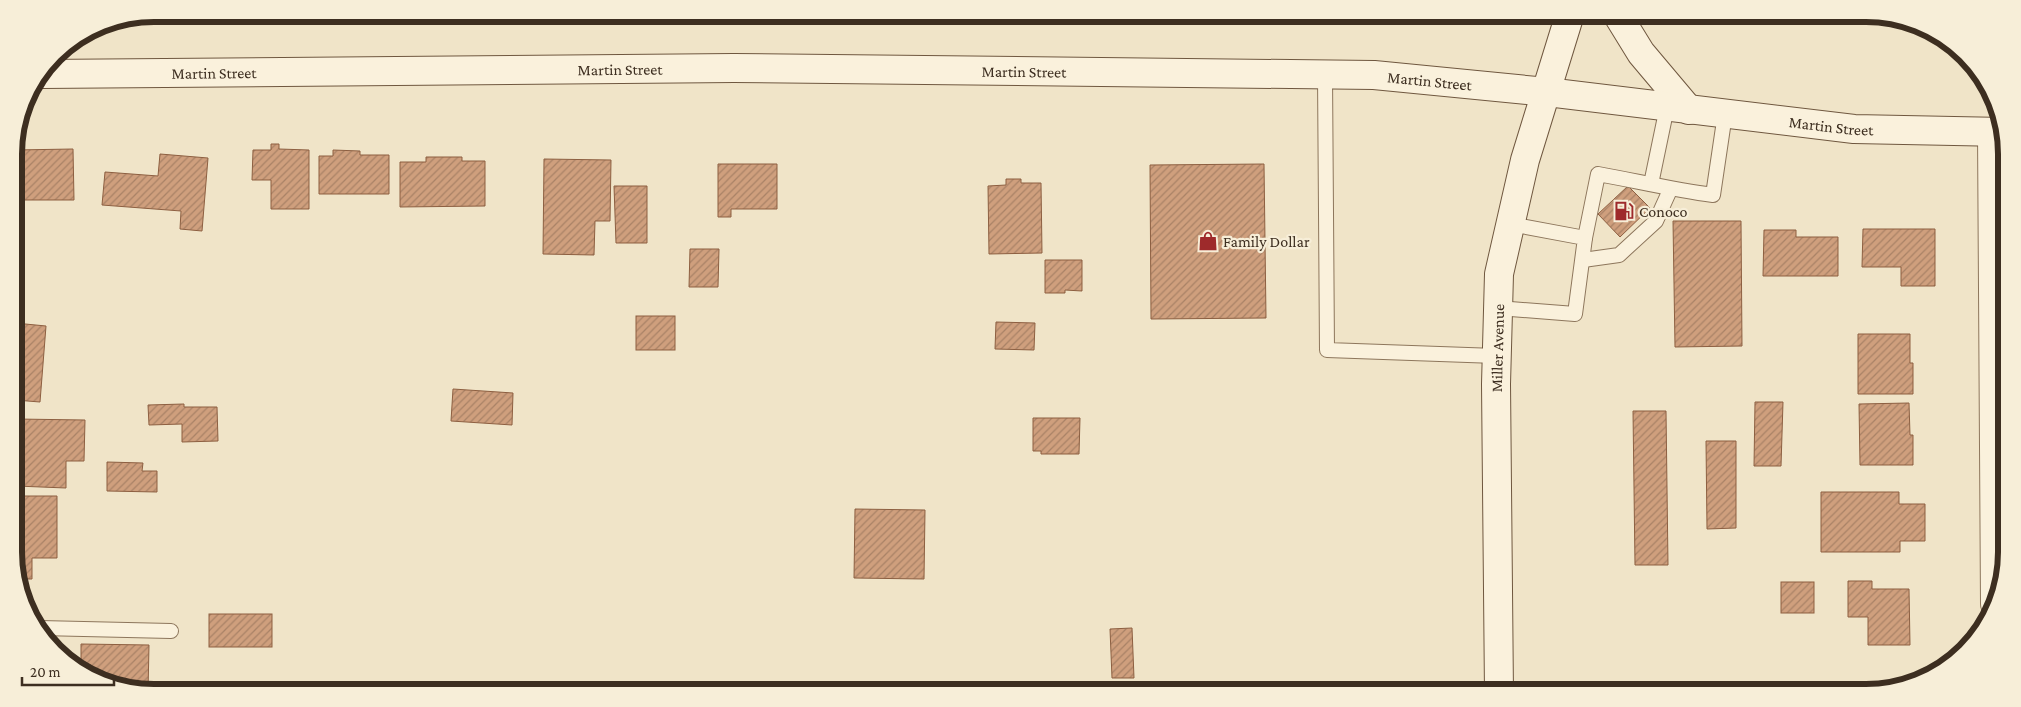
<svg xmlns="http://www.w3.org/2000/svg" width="2021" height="707" font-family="'Crimson Pro',serif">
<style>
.building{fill:url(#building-hatch);stroke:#8d5f41}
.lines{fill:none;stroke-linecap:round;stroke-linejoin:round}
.lane-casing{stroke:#8d765c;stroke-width:16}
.street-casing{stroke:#8d765c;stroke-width:30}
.secondary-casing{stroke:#6f573f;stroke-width:30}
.lane{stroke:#faf1dc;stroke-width:14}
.street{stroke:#faf1dc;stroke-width:28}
.secondary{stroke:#faf1dc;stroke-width:28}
.labels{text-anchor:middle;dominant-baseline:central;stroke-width:4.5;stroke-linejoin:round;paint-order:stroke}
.street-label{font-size:16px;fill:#3d2e20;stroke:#f7eed8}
.poi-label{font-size:16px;fill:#3d2e20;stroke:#f7eed8;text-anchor:start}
.rim{fill:none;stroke:#3d2e20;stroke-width:6}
</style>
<defs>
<pattern id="building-hatch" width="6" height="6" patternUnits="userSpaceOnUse" patternTransform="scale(1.25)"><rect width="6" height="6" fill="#cf9f7d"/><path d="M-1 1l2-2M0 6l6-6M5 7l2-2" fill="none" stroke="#a98266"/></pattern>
</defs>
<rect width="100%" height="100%" fill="#f0e4c8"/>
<g class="building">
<path d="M 271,144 L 279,144 L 279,149 L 309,150 L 309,209 L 271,209 L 271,180 L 252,180 L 253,150 L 271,150 Z"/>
<path d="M 73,149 L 74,200 L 14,200 L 14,150 Z"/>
<path d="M 333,150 L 360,151 L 360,155 L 389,155 L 389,194 L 319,194 L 319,156 L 333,156 Z"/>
<path d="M 160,154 L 208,158 L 202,231 L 180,229 L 181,211 L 102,205 L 105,172 L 158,176 Z"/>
<path d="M 426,157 L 462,157 L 462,161 L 485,161 L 485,206 L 400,207 L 400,162 L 426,162 Z"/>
<path d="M 544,159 L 611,160 L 610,221 L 595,221 L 594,255 L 543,254 Z"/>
<path d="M 718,164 L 777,164 L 777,209 L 731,209 L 731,217 L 718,217 Z"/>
<path d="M 1264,164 L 1266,318 L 1151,319 L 1150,165 Z"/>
<path d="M 1006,179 L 1021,179 L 1021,183 L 1041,183 L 1042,253 L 989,254 L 988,186 L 1006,185 Z"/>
<path d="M 614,186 L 647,186 L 647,243 L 616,243 Z"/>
<path d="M 1628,186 L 1650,208 L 1620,237 L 1598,214 Z"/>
<path d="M 1673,221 L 1741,221 L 1742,346 L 1675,347 Z"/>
<path d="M 1863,229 L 1935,229 L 1935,286 L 1901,286 L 1901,267 L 1862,267 Z"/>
<path d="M 1764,230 L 1796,230 L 1796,237 L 1838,237 L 1838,276 L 1763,276 Z"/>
<path d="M 690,249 L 719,249 L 718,287 L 689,287 Z"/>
<path d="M 1045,260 L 1082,260 L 1082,291 L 1065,290 L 1065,293 L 1045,293 Z"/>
<rect x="636" y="316" width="39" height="34"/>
<path d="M 996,322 L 1035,323 L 1034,350 L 995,349 Z"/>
<path d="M 15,323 L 46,326 L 40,402 L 15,400 Z"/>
<path d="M 1858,334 L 1910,334 L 1910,363 L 1913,363 L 1913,394 L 1858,394 Z"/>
<path d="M 453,389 L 513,393 L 512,425 L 451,421 Z"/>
<path d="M 1755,402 L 1783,402 L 1781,466 L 1754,466 Z"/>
<path d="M 1909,403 L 1910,435 L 1913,435 L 1913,465 L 1860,465 L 1859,404 Z"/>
<path d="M 184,404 L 184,407 L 217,407 L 218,441 L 182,442 L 182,424 L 149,425 L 148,405 Z"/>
<path d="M 1633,411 L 1666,411 L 1668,565 L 1635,565 Z"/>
<path d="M 1033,418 L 1080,418 L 1079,454 L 1041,454 L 1041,451 L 1033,451 Z"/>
<path d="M 16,419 L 85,420 L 84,461 L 66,461 L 66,488 L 16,486 Z"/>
<path d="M 1706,441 L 1736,441 L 1736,528 L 1707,529 Z"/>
<path d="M 107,462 L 143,463 L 142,471 L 157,471 L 157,492 L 107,491 Z"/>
<path d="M 1821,492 L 1899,492 L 1899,504 L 1925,504 L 1925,541 L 1900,541 L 1900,552 L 1821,552 Z"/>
<path d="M 16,496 L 57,496 L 57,558 L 32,558 L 32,579 L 16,579 Z"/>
<path d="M 855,509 L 925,510 L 924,579 L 854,578 Z"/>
<path d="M 1848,581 L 1872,581 L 1872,589 L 1909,589 L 1910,645 L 1868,645 L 1868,617 L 1848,617 Z"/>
<rect x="1781" y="582" width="33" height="31"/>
<rect x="209" y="614" width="63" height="33"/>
<path d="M 1132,628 L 1134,678 L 1112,678 L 1110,629 Z"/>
<path d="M 81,644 L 149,645 L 148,692 L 110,686 L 81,667 Z"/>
</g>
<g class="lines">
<defs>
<g id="lane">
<path d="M 1325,75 L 1327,350 L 1496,356"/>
<path d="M 1651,184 L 1667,107"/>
<path d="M 1585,238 L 1598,174 C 1637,181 1674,190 1713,195 L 1725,114"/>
<path d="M 1583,260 L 1619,255 L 1656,221 L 1670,190"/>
<path d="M 1498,308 L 1575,314 L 1585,238 L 1510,224"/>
<path d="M 40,628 L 171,631"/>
</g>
<path id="street" d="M 1992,132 L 1995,604"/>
<g id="secondary">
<path d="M 1617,14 L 1641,53 L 1689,110"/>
<path id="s1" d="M 42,74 L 734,68 L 1374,75 L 1547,92 L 1854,129 L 2004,132"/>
<path id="s2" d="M 1499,693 L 1496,384 L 1499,274 L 1525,160 L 1570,14"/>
</g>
</defs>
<use href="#lane" class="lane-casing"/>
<use href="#street" class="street-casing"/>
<use href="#secondary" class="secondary-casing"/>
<use href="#lane" class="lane"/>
<use href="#street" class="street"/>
<use href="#secondary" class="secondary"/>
</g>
<defs>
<symbol id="fuel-bare" viewBox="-9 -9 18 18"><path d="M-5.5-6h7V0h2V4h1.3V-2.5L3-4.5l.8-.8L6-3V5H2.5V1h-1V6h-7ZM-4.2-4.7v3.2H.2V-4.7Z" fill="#9e2a2b" stroke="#f7eed8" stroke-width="2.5" paint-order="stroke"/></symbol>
<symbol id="shop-bare" viewBox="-9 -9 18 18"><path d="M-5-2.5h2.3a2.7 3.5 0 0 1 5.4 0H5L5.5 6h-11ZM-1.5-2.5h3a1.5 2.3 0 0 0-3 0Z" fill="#9e2a2b" stroke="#f7eed8" stroke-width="2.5" paint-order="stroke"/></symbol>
</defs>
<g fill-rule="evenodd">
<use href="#fuel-bare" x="1610" y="197" width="28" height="28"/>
<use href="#shop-bare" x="1194" y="227" width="28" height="28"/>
</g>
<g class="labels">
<g class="street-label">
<text stroke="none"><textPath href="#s1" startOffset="578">Martin Street</textPath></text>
<text stroke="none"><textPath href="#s1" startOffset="982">Martin Street</textPath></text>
<text stroke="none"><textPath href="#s1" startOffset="172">Martin Street</textPath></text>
<text stroke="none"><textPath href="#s1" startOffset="1388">Martin Street</textPath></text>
<text stroke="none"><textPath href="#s1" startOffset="1792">Martin Street</textPath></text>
<text stroke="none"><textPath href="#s2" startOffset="345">Miller Avenue</textPath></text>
</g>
<g class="poi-label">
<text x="1639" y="211">Conoco</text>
<text x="1223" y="241">Family Dollar</text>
</g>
</g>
<path d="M0 0H2021V707H0ZM154 22H1866A132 132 0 0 1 1998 154V552A132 132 0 0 1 1866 684H154A132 132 0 0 1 22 552V154A132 132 0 0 1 154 22Z" fill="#f7eed8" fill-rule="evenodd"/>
<path class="rim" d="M154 22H1866A132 132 0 0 1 1998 154V552A132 132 0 0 1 1866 684H154A132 132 0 0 1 22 552V154A132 132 0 0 1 154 22Z"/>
<path d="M22 677v8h92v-8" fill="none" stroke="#3d2e20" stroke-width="2.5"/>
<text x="30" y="677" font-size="15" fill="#3d2e20" stroke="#f7eed8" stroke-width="4" paint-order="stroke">20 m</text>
</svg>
